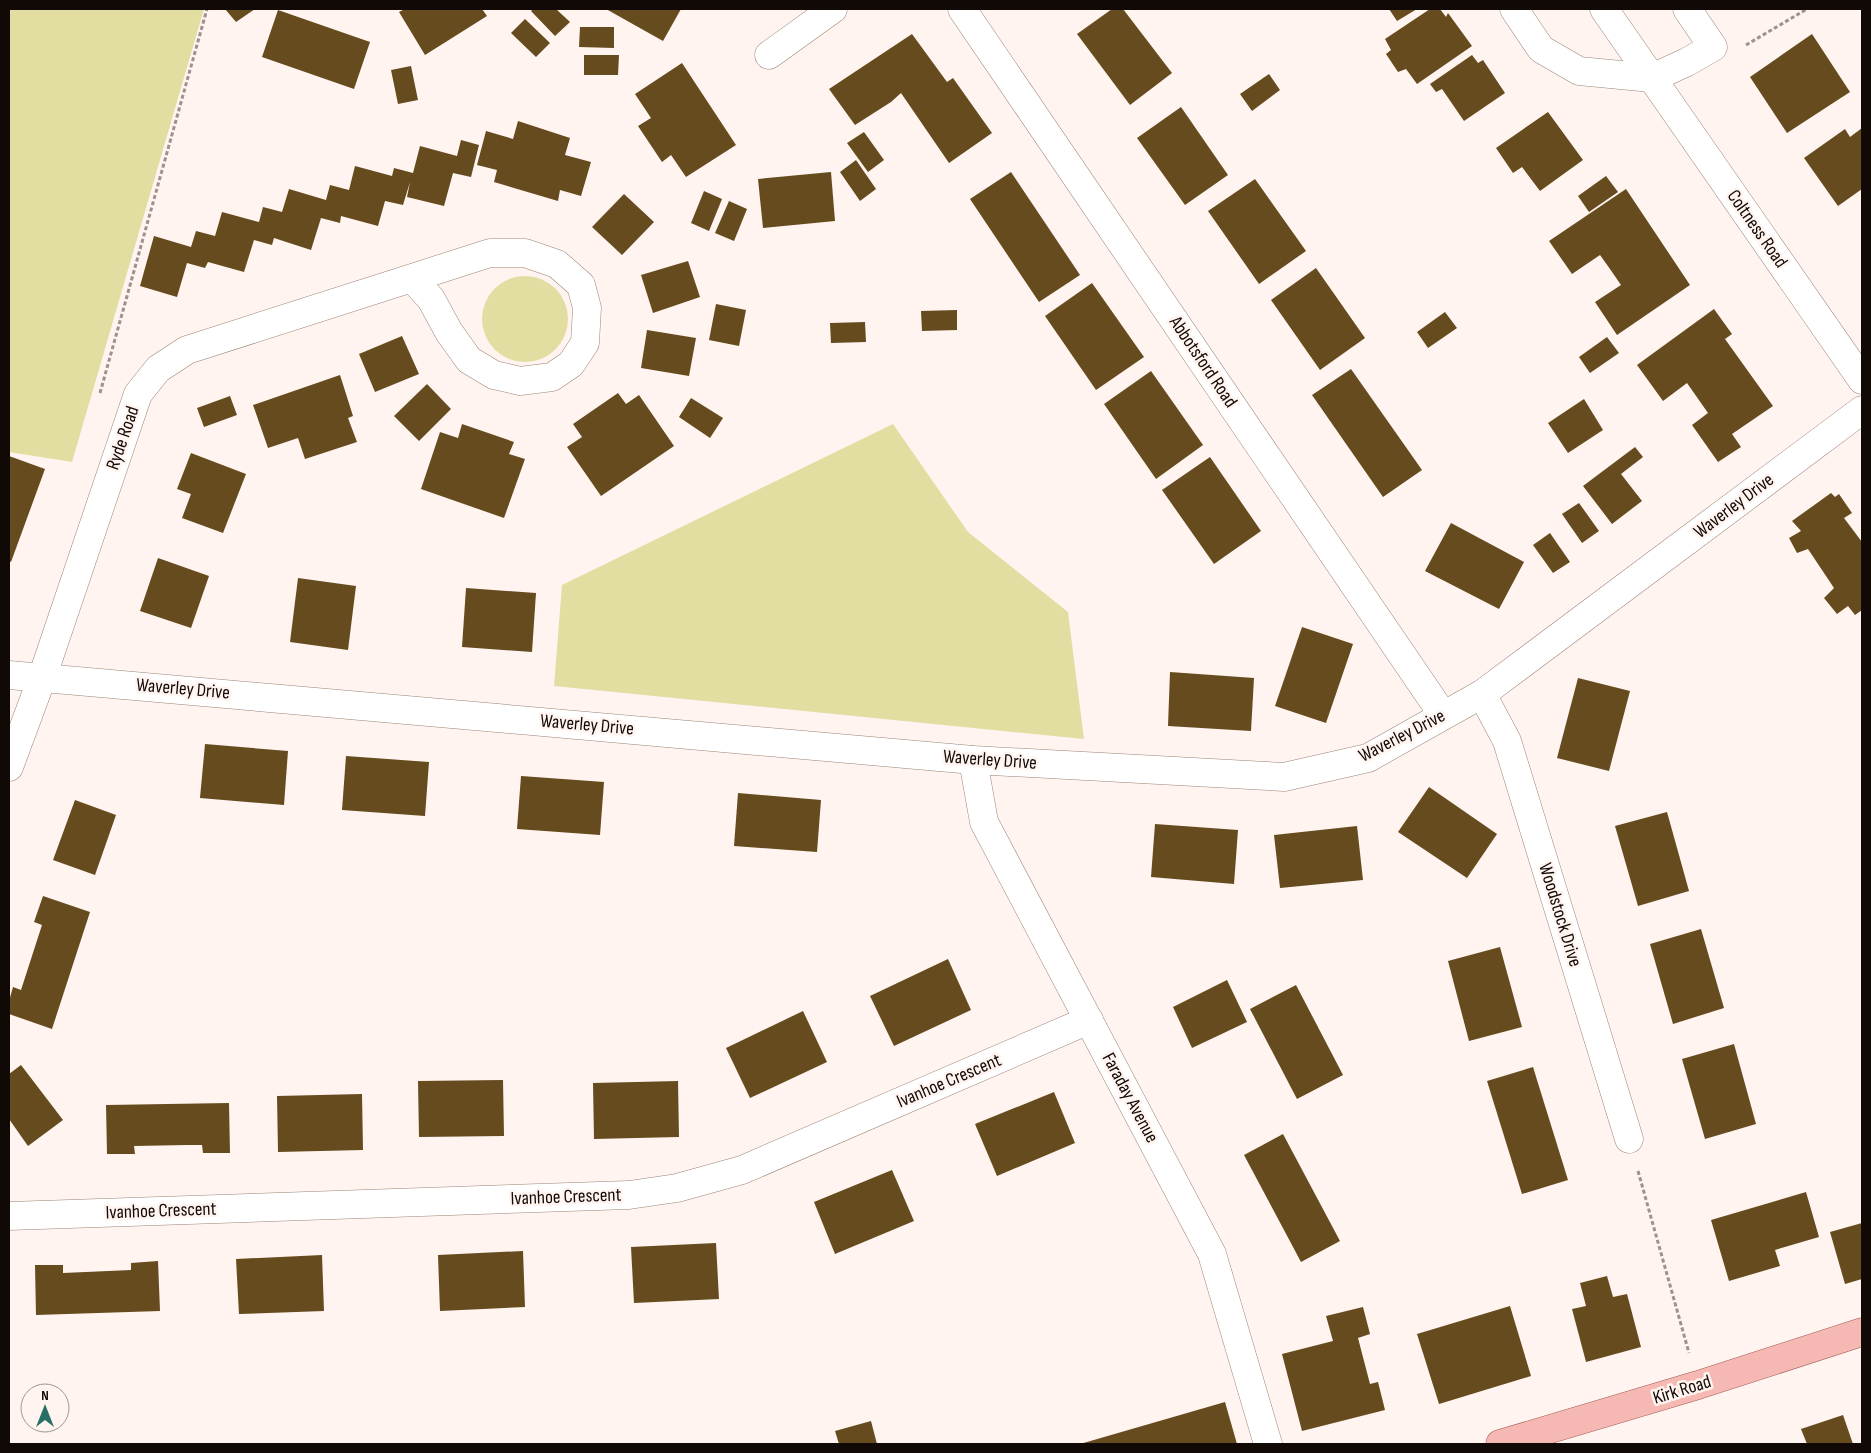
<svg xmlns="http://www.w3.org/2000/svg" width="1871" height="1453" font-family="'Sofia Sans Condensed',sans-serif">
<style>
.green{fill:#e2dea2}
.building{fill:#654b1e}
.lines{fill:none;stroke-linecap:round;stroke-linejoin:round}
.minor-casing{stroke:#9b8578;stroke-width:29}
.tertiary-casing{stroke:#9b8578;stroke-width:29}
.primary-casing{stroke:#a15c56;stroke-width:29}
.path{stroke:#9c928e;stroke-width:3;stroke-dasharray:4 2.5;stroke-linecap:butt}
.minor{stroke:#fff;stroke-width:28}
.tertiary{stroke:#fff;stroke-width:28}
.primary{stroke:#f5b8b3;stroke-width:28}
.labels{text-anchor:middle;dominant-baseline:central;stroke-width:5;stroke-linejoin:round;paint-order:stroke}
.street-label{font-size:19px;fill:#110906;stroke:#fff4ef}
</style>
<rect width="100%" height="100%" fill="#fff4ef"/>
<g class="green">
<path d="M 9,9 L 204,9 L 72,462 L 9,452 Z"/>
<circle cx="525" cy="319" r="43"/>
<path d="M 893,424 L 968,532 L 1068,612 L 1084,739 L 554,686 L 562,585 Z"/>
</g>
<g class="building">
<path d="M 225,9 L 255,9 L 236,22 Z"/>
<path d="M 405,9 L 482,9 L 487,16 L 425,55 L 399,12 Z"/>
<path d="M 533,9 L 556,9 L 570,22 L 555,36 L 531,11 Z"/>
<path d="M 606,9 L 681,9 L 663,41 Z"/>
<path d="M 1112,9 L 1123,9 L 1172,73 L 1130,105 L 1077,34 Z"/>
<path d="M 1389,9 L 1417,9 L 1397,21 Z"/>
<path d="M 1430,9 L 1440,9 L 1446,17 L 1448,13 L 1472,46 L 1417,84 L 1406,69 L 1398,72 L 1386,54 L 1391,50 L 1385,39 Z"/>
<path d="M 278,10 L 370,42 L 354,89 L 262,57 Z"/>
<path d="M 525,19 L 550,43 L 536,57 L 511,33 Z"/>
<path d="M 580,27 L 614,27 L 614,48 L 579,47 Z"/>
<path d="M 912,34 L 947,82 L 953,78 L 992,133 L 949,163 L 901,93 L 891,102 L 855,125 L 829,89 Z"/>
<path d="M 1812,34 L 1850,92 L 1787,133 L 1750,77 Z"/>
<path d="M 584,55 L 619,55 L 618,75 L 584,75 Z"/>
<path d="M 1472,55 L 1478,63 L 1483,60 L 1505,93 L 1464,121 L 1442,89 L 1436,92 L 1430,84 Z"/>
<path d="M 682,63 L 736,145 L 686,177 L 671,155 L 662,162 L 638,126 L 651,118 L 635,94 Z"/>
<path d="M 411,66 L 418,100 L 398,104 L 391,70 Z"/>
<path d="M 1269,74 L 1280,90 L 1252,111 L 1240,94 Z"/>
<path d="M 1181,107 L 1228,175 L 1185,205 L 1137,138 Z"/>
<path d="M 1548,112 L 1583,160 L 1540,191 L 1522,167 L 1513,173 L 1496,148 Z"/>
<path d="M 518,121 L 570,138 L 565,155 L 591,162 L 581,196 L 560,190 L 558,201 L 494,182 L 497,170 L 477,165 L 486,131 L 513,139 Z"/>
<path d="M 1862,128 L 1862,189 L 1838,206 L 1804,158 L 1845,129 L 1850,137 Z"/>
<path d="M 864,132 L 884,160 L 868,172 L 847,143 Z"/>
<path d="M 461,140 L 479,145 L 471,177 L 453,173 L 444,206 L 407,197 L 410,182 L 403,205 L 385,201 L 378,226 L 341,216 L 340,223 L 321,218 L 311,250 L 274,238 L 272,245 L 254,240 L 244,272 L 208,262 L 205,268 L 187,263 L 177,297 L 140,286 L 154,236 L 191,247 L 196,231 L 215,236 L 222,212 L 259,222 L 263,207 L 282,212 L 289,189 L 326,200 L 330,185 L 349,190 L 355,166 L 392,176 L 394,168 L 413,173 L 420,146 L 457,156 Z"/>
<path d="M 856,160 L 876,189 L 860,201 L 840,172 Z"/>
<path d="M 831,172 L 835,221 L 763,228 L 758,179 Z"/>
<path d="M 1011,172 L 1080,275 L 1039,302 L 970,199 Z"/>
<path d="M 1606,176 L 1618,192 L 1589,212 L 1578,196 Z"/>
<path d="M 1255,179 L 1306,251 L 1259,284 L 1208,211 Z"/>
<path d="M 1626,189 L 1690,285 L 1617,335 L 1595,302 L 1621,285 L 1610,269 L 1600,255 L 1572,274 L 1549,241 Z"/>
<path d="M 704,191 L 722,199 L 709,231 L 691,223 Z"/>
<path d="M 624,194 L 654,222 L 622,255 L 592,227 Z"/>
<path d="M 729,201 L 747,209 L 734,241 L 715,233 Z"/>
<path d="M 688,261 L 700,297 L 653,313 L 641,275 Z"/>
<path d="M 1316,268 L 1365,338 L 1320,370 L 1271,300 Z"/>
<path d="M 1092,283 L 1144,357 L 1096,390 L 1045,316 Z"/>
<path d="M 716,304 L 746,310 L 739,346 L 709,340 Z"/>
<path d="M 1714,309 L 1732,334 L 1725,339 L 1773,406 L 1732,434 L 1741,447 L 1718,462 L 1692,425 L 1708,413 L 1687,383 L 1663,401 L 1637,365 Z"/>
<path d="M 957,310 L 957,330 L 922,331 L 921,311 Z"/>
<path d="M 1445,312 L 1457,328 L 1428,348 L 1417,332 Z"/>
<path d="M 865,322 L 866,342 L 831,343 L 830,323 Z"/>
<path d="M 647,330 L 696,338 L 689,376 L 641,368 Z"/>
<path d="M 402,336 L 419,374 L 375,392 L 359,354 Z"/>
<path d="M 1607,337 L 1619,353 L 1590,373 L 1579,357 Z"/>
<path d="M 1351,369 L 1422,470 L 1383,497 L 1312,395 Z"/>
<path d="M 1151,371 L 1203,445 L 1156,479 L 1104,404 Z"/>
<path d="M 340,375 L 353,416 L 348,418 L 357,442 L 305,459 L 298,438 L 268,448 L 253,405 Z"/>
<path d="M 427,384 L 451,409 L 419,441 L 394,416 Z"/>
<path d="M 618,393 L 626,404 L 639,395 L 674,446 L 601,496 L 567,447 L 582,437 L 573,424 Z"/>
<path d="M 230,396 L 237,415 L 204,427 L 197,408 Z"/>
<path d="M 691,398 L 723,418 L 710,438 L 679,417 Z"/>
<path d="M 1584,399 L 1603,430 L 1568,453 L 1548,423 Z"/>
<path d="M 462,424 L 514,442 L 509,454 L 525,459 L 504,518 L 421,489 L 440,432 L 458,438 Z"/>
<path d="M 1635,447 L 1643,457 L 1621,474 L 1642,501 L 1612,524 L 1583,486 Z"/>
<path d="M 191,453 L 246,474 L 223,533 L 182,518 L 191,494 L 177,489 Z"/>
<path d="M 9,456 L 45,469 L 11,562 L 9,561 Z"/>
<path d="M 1210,457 L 1261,531 L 1214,564 L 1162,490 Z"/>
<path d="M 1831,493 L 1835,497 L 1839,494 L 1852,513 L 1844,518 L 1862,542 L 1862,610 L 1855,615 L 1848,606 L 1837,614 L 1824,598 L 1834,588 L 1808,549 L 1797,553 L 1789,538 L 1801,531 L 1792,521 Z"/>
<path d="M 1579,503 L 1599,531 L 1582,543 L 1562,514 Z"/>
<path d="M 1451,523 L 1524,562 L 1499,609 L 1425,571 Z"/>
<path d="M 1550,533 L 1570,562 L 1553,573 L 1533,545 Z"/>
<path d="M 158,558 L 209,576 L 191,628 L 140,611 Z"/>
<path d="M 298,578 L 356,586 L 348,650 L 290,642 Z"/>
<path d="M 466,588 L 536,593 L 532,652 L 462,647 Z"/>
<path d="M 1302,627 L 1353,644 L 1326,723 L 1275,706 Z"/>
<path d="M 1170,672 L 1254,678 L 1251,731 L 1168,726 Z"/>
<path d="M 1578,678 L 1630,691 L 1609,771 L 1557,758 Z"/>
<path d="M 205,744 L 288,751 L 284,805 L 200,798 Z"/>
<path d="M 346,756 L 429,762 L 425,816 L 342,810 Z"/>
<path d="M 521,776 L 604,782 L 600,835 L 517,829 Z"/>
<path d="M 1429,787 L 1497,834 L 1467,878 L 1398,832 Z"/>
<path d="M 738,793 L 821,800 L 817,852 L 734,846 Z"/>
<path d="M 75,800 L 116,815 L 95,875 L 53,860 Z"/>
<path d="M 1667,812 L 1689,891 L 1638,906 L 1615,826 Z"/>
<path d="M 1155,824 L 1238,830 L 1234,884 L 1151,877 Z"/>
<path d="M 1357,826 L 1363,880 L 1280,888 L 1274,835 Z"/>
<path d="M 43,896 L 90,912 L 52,1029 L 9,1014 L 9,1001 L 13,987 L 21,990 L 42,925 L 34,922 Z"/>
<path d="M 1701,929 L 1724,1008 L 1673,1024 L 1650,944 Z"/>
<path d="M 1500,947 L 1522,1027 L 1469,1041 L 1448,961 Z"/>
<path d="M 948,959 L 971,1010 L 894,1046 L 870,996 Z"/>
<path d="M 1227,980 L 1247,1022 L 1192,1048 L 1173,1007 Z"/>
<path d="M 1296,985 L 1343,1075 L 1297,1099 L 1250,1009 Z"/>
<path d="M 803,1011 L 827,1062 L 750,1098 L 726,1048 Z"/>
<path d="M 1734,1044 L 1756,1124 L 1705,1139 L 1682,1059 Z"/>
<path d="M 21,1065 L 63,1120 L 28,1146 L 9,1119 L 9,1074 Z"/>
<path d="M 1533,1067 L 1568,1180 L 1522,1194 L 1487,1081 Z"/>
<path d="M 503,1080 L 504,1136 L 419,1137 L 418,1081 Z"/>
<path d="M 678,1081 L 679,1137 L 594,1139 L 593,1083 Z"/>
<path d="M 1054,1092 L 1075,1143 L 997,1176 L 975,1124 Z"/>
<path d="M 362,1094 L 363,1150 L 278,1152 L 277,1096 Z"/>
<path d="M 229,1103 L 230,1153 L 203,1153 L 202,1145 L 187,1145 L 134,1146 L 135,1154 L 107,1154 L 106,1105 Z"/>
<path d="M 1283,1134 L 1340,1241 L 1301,1262 L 1244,1155 Z"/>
<path d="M 892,1170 L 914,1221 L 835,1254 L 814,1202 Z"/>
<path d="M 1806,1192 L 1819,1237 L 1775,1250 L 1780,1266 L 1729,1281 L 1711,1220 Z"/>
<path d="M 1862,1223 L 1862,1279 L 1845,1284 L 1830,1232 Z"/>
<path d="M 716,1243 L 719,1299 L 634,1303 L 631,1247 Z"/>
<path d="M 523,1251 L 525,1307 L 440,1311 L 438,1255 Z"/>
<path d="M 322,1255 L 324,1311 L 239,1314 L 236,1259 Z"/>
<path d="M 158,1261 L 160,1311 L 36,1315 L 35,1265 L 63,1265 L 63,1273 L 131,1270 L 131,1263 Z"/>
<path d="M 1607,1276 L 1613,1297 L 1627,1294 L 1641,1347 L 1586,1362 L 1572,1309 L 1586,1306 L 1580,1283 Z"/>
<path d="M 1510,1306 L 1531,1376 L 1439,1404 L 1417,1334 Z"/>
<path d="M 1363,1307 L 1370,1334 L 1358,1338 L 1370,1384 L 1378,1382 L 1385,1410 L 1302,1431 L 1282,1354 L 1333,1341 L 1326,1316 Z"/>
<path d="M 1225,1402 L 1237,1444 L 1080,1444 Z"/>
<path d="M 1843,1415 L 1853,1444 L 1807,1444 L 1801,1429 Z"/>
<path d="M 871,1421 L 877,1444 L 839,1444 L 835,1431 Z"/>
</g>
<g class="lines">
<defs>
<g id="minor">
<path d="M 962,9 L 1443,715"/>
<path d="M 1514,9 L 1541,49 L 1579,71 L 1652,78 L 1687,62 L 1713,47 L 1687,9"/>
<path d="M 769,55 L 833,9"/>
<path d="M 9,675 L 973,760 L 1284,777 L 1368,758 L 1482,694 L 1862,410"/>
<path d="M 1482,694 L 1507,741 L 1629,1139"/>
<path d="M 973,760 L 984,822 L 1212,1254 L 1268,1444"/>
<path d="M 9,767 L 42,678 L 138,394 L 158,369 L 187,350 L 412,278 L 490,253 L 525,253 L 557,264 L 581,285 L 587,308 L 585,343 L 571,364 L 552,377 L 520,381 L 494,375 L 469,360 L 449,332 L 431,299 L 412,278"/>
<path d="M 9,1216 L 629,1195 L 677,1188 L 742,1170 L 1089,1020"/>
</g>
<path id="tertiary" d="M 1604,9 L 1862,380"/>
<path id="primary" d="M 1500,1444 L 1698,1385 L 1862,1332"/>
</defs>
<use href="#minor" class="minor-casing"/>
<use href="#tertiary" class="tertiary-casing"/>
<use href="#primary" class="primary-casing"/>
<g class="path">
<path d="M 1746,45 L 1807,9"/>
<path d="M 100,393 L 207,9"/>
<path d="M 1638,1171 L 1689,1353"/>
</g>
<use href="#minor" class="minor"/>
<use href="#tertiary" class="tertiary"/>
<use href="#primary" class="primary"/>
</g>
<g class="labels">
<g class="street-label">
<text transform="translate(1757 229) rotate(55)">Coltness Road</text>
<text transform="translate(1203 362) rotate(56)">Abbotsford Road</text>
<text transform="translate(123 438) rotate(-71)">Ryde Road</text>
<text transform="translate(1734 506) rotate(-37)">Waverley Drive</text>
<text transform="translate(183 689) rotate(5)">Waverley Drive</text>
<text transform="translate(587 725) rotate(5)">Waverley Drive</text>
<text transform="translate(1402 736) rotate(-27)">Waverley Drive</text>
<text transform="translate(990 760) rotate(4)">Waverley Drive</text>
<text transform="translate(1560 915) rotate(73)">Woodstock Drive</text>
<text transform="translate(949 1081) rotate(-23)">Ivanhoe Crescent</text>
<text transform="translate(1130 1098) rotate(62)">Faraday Avenue</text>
<text transform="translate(566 1197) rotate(-2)">Ivanhoe Crescent</text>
<text transform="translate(161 1211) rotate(-2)">Ivanhoe Crescent</text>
<text transform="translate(1682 1390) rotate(-17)">Kirk Road</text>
</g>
</g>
<rect width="1871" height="1453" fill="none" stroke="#110906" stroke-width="20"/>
<g transform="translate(45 1408)"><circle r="24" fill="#fff4ef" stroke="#a09692"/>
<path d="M0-4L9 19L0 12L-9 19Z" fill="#276f67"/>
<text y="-8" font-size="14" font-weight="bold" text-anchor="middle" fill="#110906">N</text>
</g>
</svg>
